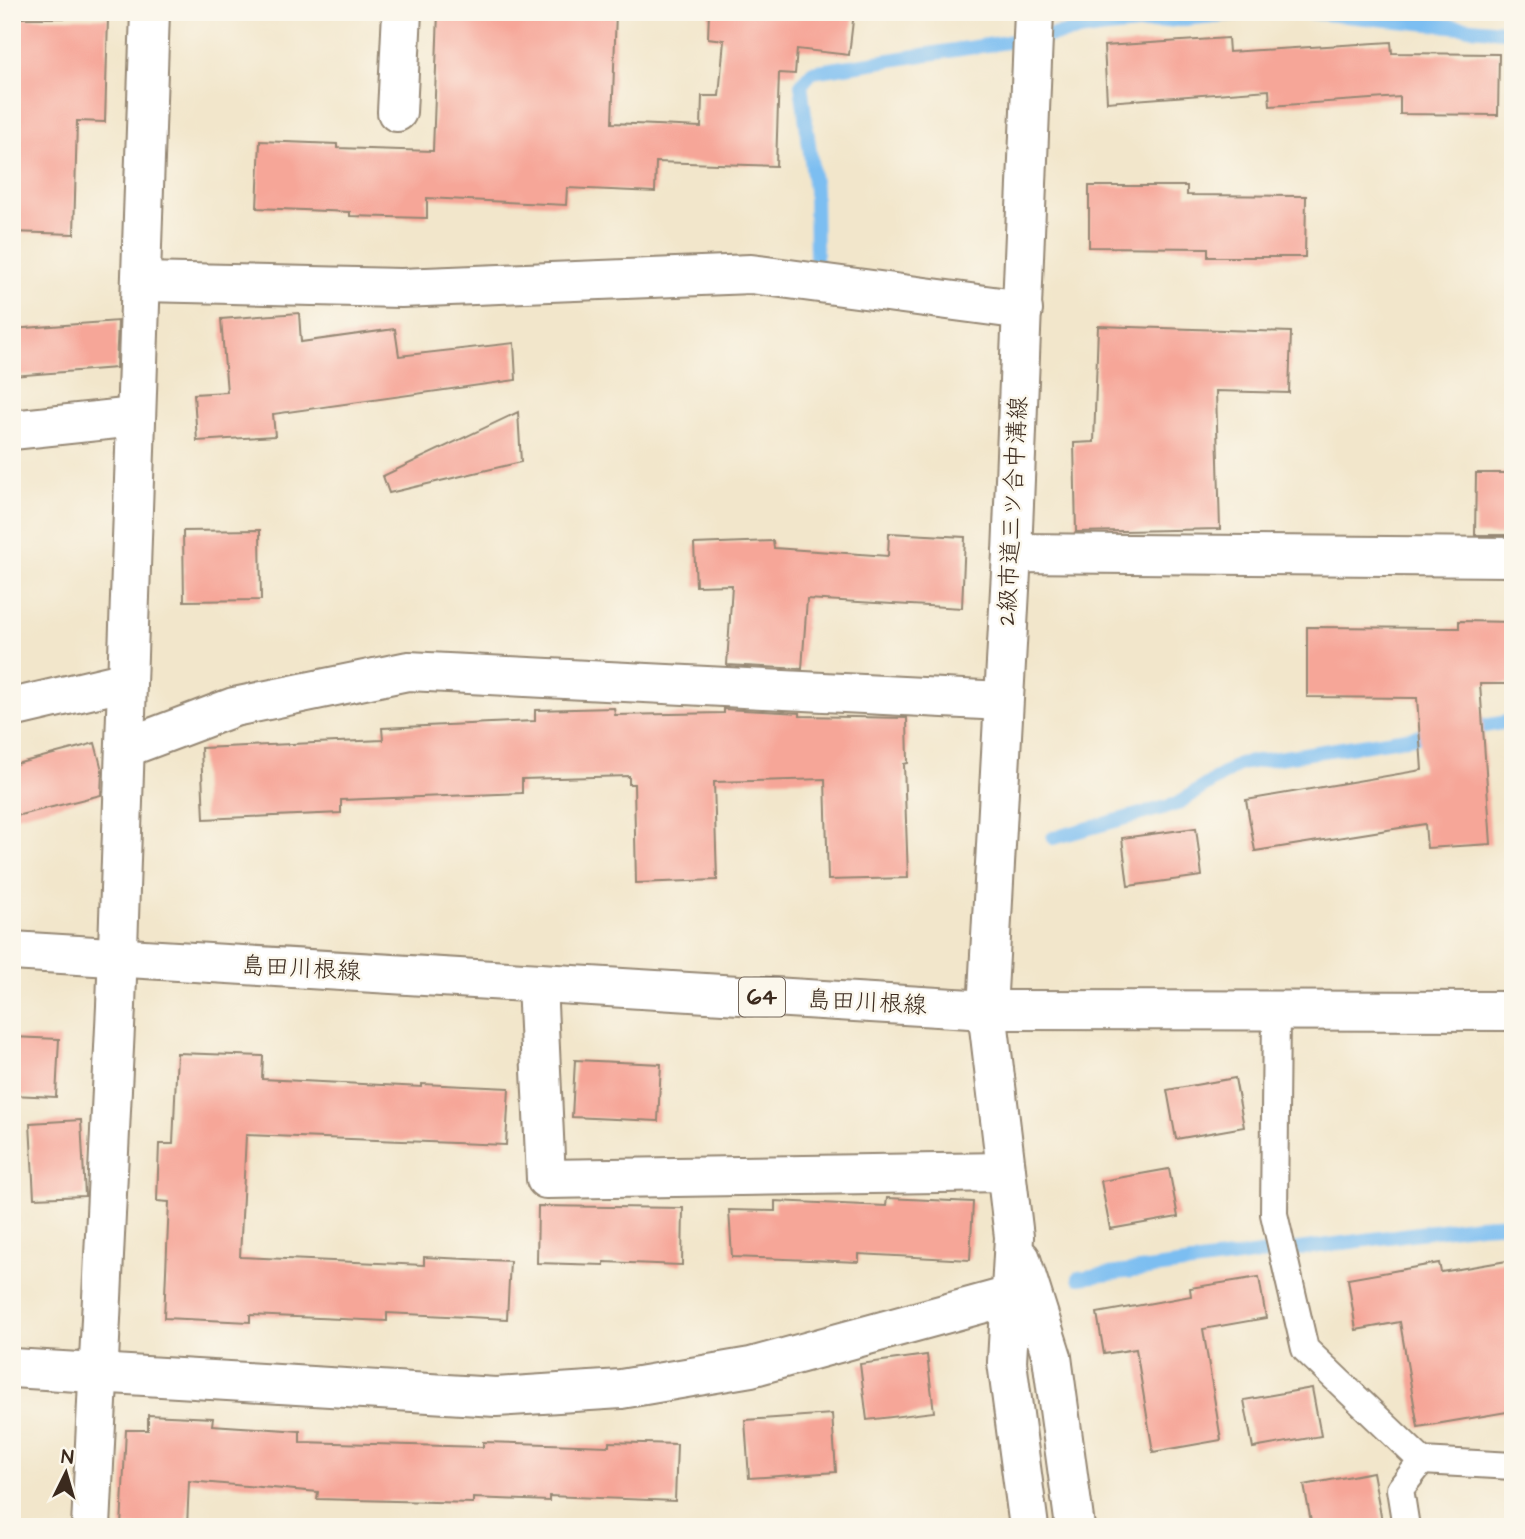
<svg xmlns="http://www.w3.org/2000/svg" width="1525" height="1539" font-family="'Architects Daughter','Klee One',sans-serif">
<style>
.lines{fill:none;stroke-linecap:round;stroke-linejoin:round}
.stream{stroke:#7bbef1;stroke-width:14}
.building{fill:#f6a698}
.service-casing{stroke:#968874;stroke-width:30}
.minor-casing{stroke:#968874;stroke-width:42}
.tertiary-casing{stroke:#968874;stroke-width:42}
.primary-casing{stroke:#968874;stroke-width:42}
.service{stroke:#fff;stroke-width:26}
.minor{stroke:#fff;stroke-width:38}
.tertiary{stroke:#fff;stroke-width:38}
.primary{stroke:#fff;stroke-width:38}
.labels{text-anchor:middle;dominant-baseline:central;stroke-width:5;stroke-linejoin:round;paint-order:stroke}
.shield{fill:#fbf7ec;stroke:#75685c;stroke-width:2}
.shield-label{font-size:23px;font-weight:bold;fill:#3b2a1e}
.street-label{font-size:24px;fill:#3b2a1e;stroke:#fbf7ec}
</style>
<rect width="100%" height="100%" fill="#fbf7ec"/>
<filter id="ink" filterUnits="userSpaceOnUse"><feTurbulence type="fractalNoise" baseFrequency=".0143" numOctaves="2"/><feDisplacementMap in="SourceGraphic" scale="14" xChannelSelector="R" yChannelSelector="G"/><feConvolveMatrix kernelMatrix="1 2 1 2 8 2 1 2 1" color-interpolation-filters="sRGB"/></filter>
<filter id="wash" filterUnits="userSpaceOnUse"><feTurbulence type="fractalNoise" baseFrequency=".00686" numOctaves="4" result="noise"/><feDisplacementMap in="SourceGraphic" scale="28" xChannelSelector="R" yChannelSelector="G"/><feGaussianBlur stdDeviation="1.57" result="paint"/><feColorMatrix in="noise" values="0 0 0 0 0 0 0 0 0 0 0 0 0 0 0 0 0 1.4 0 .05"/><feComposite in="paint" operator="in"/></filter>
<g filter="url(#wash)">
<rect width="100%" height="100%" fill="#f2e6cb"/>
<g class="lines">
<g class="stream">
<path d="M 1304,12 L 1513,32"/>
<path d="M 816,260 L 815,190 L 801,85 L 812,72 L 1098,28 L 1252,12"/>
<path d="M 1466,729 L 1513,721"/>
<path d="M 1053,838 L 1177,804 L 1239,764 L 1439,733"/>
<path d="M 1079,1278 L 1479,1225 L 1513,1223"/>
</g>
</g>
<g id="blocks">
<g class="building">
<path d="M 438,12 L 616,12 L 612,123 L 701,127 L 702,96 L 719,96 L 724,40 L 708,38 L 709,12 L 854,12 L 849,55 L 797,49 L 795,74 L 779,73 L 776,166 L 656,162 L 655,192 L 567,188 L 566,205 L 427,198 L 427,218 L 350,216 L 350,212 L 257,208 L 260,141 L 337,144 L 337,148 L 433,151 Z"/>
<path d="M 12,18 L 108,18 L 105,122 L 77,121 L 74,234 L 12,232 Z"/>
<path d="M 1228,38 L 1229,52 L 1391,42 L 1392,53 L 1499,54 L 1498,115 L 1400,114 L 1400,97 L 1270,106 L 1269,90 L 1107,102 L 1104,46 Z"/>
<path d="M 1089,186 L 1187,186 L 1187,195 L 1306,196 L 1305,257 L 1208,257 L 1208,248 L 1089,247 Z"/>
<path d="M 299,313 L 301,342 L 395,329 L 399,356 L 514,343 L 516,380 L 273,414 L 275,436 L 197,441 L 194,394 L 227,392 L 221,319 Z"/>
<path d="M 118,321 L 116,368 L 12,376 L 12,329 Z"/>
<path d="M 1098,326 L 1291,332 L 1289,393 L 1216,391 L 1220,529 L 1076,532 L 1074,443 L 1094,442 Z"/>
<path d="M 518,412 L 521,462 L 389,493 L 383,476 Z"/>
<path d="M 1476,473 L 1513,473 L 1513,535 L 1475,535 Z"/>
<path d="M 260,530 L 261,600 L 184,601 L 183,531 Z"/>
<path d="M 889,533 L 965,537 L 962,608 L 807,599 L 802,669 L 727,665 L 732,585 L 696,586 L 694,544 L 773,541 L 774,548 L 888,556 Z"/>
<path d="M 1459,621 L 1513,622 L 1513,684 L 1480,684 L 1491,844 L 1427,848 L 1425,824 L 1255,851 L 1246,800 L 1422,770 L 1417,698 L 1307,697 L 1307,627 L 1459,628 Z"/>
<path d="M 614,708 L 615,715 L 724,713 L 724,709 L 800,713 L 800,716 L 907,718 L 908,763 L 904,764 L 908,878 L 828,880 L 825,779 L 714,782 L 717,880 L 636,883 L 634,784 L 629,784 L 629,776 L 522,779 L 522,793 L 341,800 L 341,813 L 204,819 L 201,748 L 383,740 L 382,728 L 535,721 L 535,710 Z"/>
<path d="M 95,743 L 102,770 L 101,795 L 12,817 L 12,765 Z"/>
<path d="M 1196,828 L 1202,876 L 1128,886 L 1122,838 Z"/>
<path d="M 12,1037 L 59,1039 L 56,1097 L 12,1095 Z"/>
<path d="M 177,1053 L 263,1056 L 262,1079 L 422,1087 L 422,1084 L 509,1088 L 506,1145 L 246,1135 L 240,1257 L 424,1265 L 424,1257 L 510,1261 L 507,1319 L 387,1313 L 387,1321 L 250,1315 L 250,1322 L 164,1318 L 169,1202 L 157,1201 L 159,1144 L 173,1144 Z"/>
<path d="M 575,1060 L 661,1064 L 658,1121 L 572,1117 Z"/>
<path d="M 1235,1078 L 1244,1127 L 1176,1139 L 1167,1090 Z"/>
<path d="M 81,1120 L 85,1196 L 34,1198 L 30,1123 Z"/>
<path d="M 1169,1169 L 1178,1217 L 1110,1229 L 1101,1181 Z"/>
<path d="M 887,1198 L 973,1202 L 970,1260 L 859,1254 L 859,1262 L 732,1257 L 729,1210 L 775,1211 L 775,1201 L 886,1206 Z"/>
<path d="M 538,1206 L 683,1208 L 682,1265 L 604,1262 L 604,1265 L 537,1263 Z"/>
<path d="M 1513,1260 L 1513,1411 L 1418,1427 L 1400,1322 L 1356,1330 L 1348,1279 L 1439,1263 L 1441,1272 Z"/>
<path d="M 1259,1277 L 1266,1318 L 1203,1329 L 1221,1440 L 1153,1452 L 1136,1349 L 1104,1354 L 1097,1313 L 1191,1296 L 1190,1288 Z"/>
<path d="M 927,1355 L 934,1412 L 867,1420 L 860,1364 Z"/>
<path d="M 1312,1388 L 1321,1436 L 1253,1448 L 1244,1400 Z"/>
<path d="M 832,1414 L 836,1472 L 749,1478 L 745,1420 Z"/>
<path d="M 148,1415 L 213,1418 L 212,1425 L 300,1431 L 300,1442 L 483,1447 L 483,1442 L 609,1446 L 609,1442 L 677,1444 L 675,1501 L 549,1496 L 549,1501 L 473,1498 L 473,1503 L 317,1499 L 318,1492 L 189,1481 L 187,1527 L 121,1527 L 126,1430 L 148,1430 Z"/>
<path d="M 1373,1472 L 1383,1527 L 1312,1527 L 1304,1485 Z"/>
</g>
</g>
</g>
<g filter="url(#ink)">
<use href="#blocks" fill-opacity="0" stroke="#968874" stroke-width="2"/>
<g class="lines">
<defs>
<g id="service">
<path d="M 1276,1012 L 1274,1214 L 1305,1349 L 1422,1461 L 1513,1466"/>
<path d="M 1406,1527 L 1400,1489 L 1422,1461"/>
</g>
<g id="minor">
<path d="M 397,112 L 402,12"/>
<path d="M 142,282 L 401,288 L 751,274 L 1023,310"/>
<path d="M 12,430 L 135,417"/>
<path d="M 1012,553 L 1513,557"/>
<path d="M 12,708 L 127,681"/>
<path d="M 125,748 L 234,707 L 408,671 L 1003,701"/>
<path d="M 537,983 L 546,1179 L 1006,1172"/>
<path d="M 12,1368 L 496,1397 L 621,1389 L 751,1367 L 1010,1296"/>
<path d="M 91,1527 L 116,1006 L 150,12"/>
</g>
<g id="tertiary">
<path d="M 1021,1259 L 1052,1357 L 1075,1527"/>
<path d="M 1029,1527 L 1007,1362 L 1014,1237 L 987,1010 L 1012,553 L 1034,12"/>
</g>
<path id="primary" d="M 12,951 L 987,1010 L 1513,1011"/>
</defs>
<use href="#service" class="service-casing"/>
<use href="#minor" class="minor-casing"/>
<use href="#tertiary" class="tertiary-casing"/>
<use href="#primary" class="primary-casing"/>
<use href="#service" class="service"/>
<use href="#minor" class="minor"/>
<use href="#tertiary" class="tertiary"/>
<use href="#primary" class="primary"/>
</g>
</g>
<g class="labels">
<rect class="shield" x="739" y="977.5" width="46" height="39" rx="5"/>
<g class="shield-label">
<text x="762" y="997">64</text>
</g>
<g class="street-label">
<text transform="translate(1013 511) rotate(-87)">2級市道三ツ合中溝線</text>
<text transform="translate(301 969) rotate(3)">島田川根線</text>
<text transform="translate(867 1003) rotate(3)">島田川根線</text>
</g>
</g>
<rect width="1525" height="1539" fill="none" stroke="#fbf7ec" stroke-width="42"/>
<g transform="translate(66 1473) rotate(5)" stroke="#fbf7ec" stroke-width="5" paint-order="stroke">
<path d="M0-5L12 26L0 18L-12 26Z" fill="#3b2a1e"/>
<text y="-10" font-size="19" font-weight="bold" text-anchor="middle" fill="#3b2a1e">N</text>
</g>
</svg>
